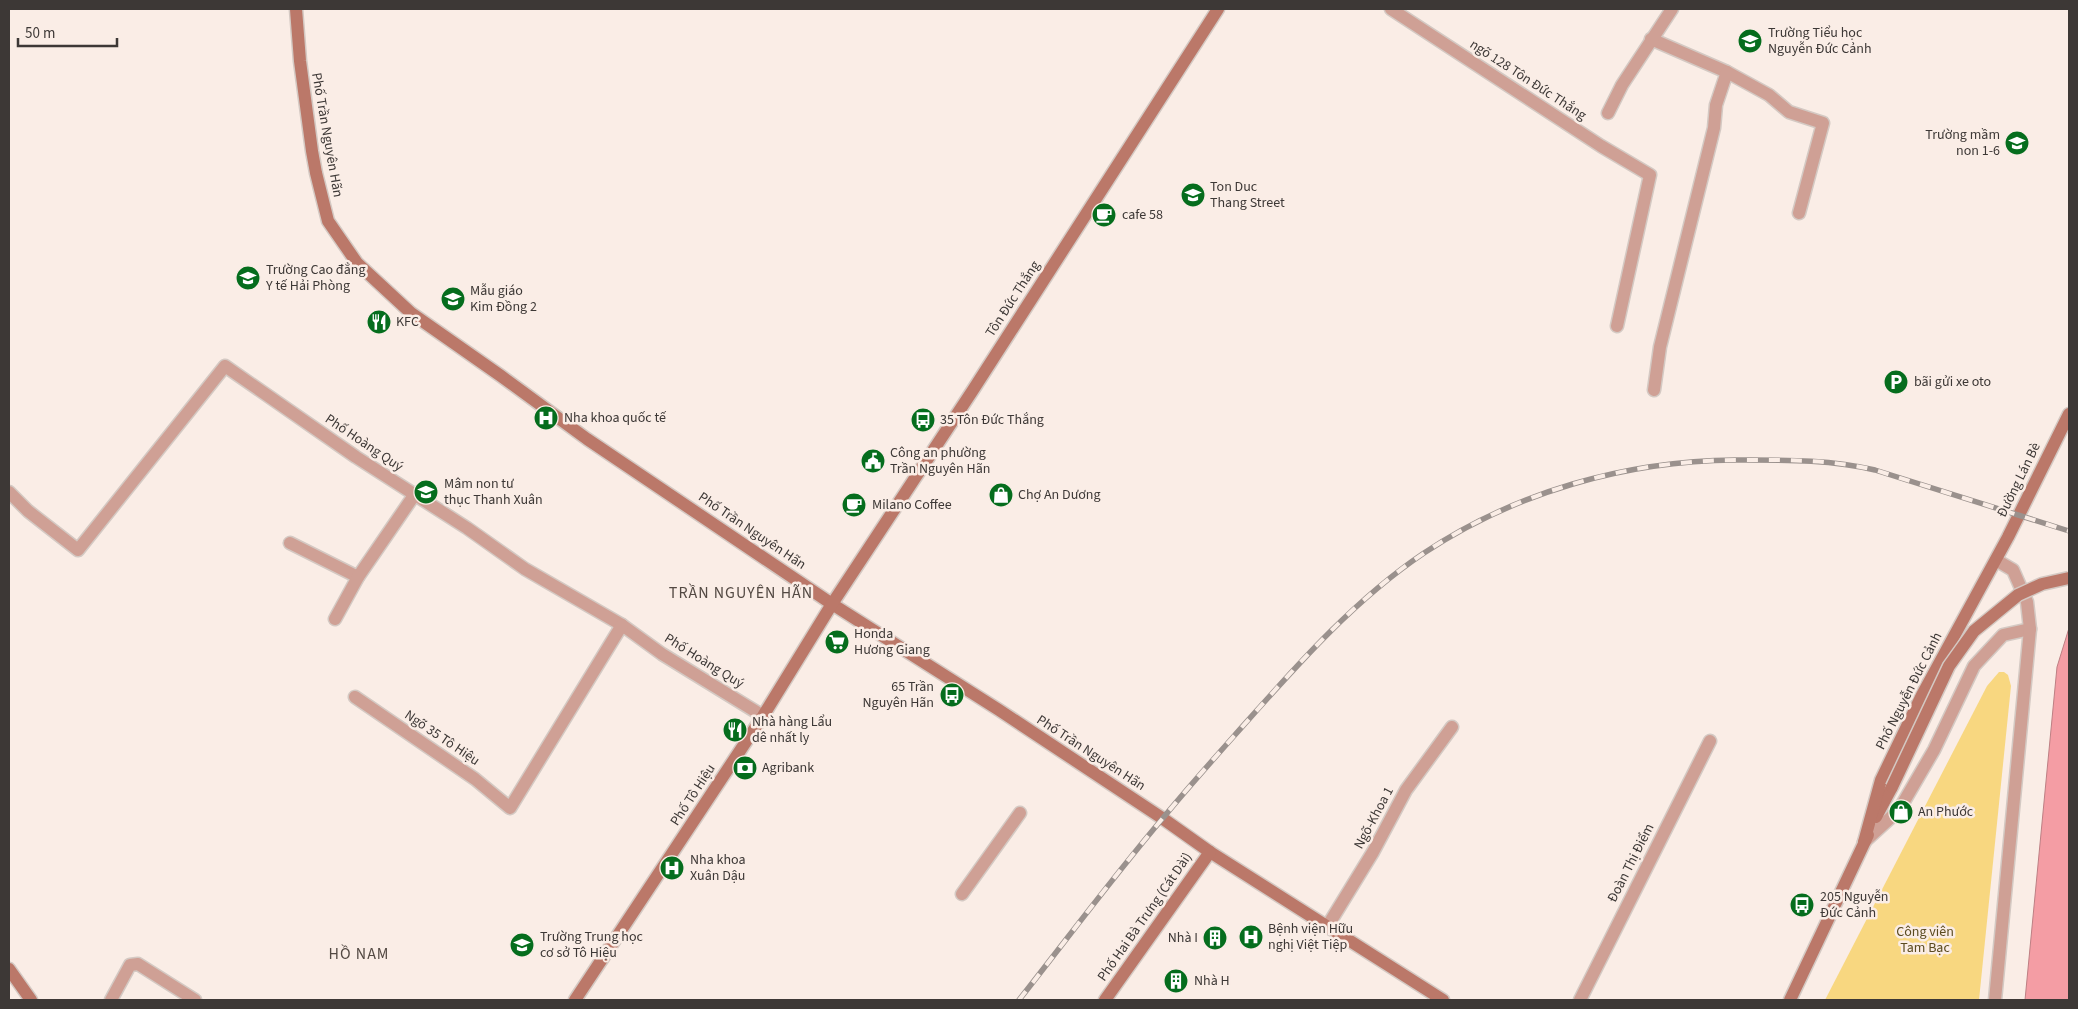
<svg xmlns="http://www.w3.org/2000/svg" width="2078" height="1009" font-family="'Source Sans 3',sans-serif">
<style>
.green{fill:#f8d780}
.water{fill:#f49da4;stroke:#bd7f83}
.lines{fill:none;stroke-linecap:round;stroke-linejoin:round}
.street-casing{stroke:#d4c9c3;stroke-width:15}
.secondary-casing{stroke:#d4c9c3;stroke-width:15}
.street{stroke:#cfa095;stroke-width:12}
.secondary{stroke:#bb7869;stroke-width:12}
.rail-casing{stroke:#9a918d;stroke-width:5.5}
.rail{stroke:#faede6;stroke-width:4;stroke-dasharray:11;stroke-linecap:butt}
.secondary-bridge-casing{stroke:#d4c9c3;stroke-width:15;stroke-linecap:butt}
.secondary-bridge{stroke:#bb7869;stroke-width:12}
.labels{text-anchor:middle;dominant-baseline:central;stroke-width:5;stroke-linejoin:round;paint-order:stroke}
.poi-label{font-size:14px;fill:#3d3836;stroke:#faede6;text-anchor:start}
.street-label{font-size:14px;fill:#3d3836;stroke:#faede6}
.park-label{font-size:14px;fill:#5b4b20;stroke:#faede6}
.quarter-label{font-size:16px;letter-spacing:1px;fill:#534943;stroke:#faede6}
</style>
<rect width="100%" height="100%" fill="#faede6"/>
<path class="green" d="M 1999,672 L 2004,672 L 2008,675 L 2011,686 L 1979,1000 L 1825,1000 L 1987,686 Z"/>
<path class="water" d="M 2069,628 L 2069,1000 L 2025,1000 L 2057,667 Z"/>
<g class="lines">
<defs>
<g id="street">
<path d="M 1391,9 L 1601,146 L 1650,175 L 1617,326"/>
<path d="M 1651,39 L 1727,72 L 1769,95 L 1789,112 L 1823,123 L 1799,213"/>
<path d="M 1608,113 L 1622,85 L 1672,9"/>
<path d="M 1654,390 L 1660,347 L 1714,128 L 1716,105 L 1727,72"/>
<path d="M 9,492 L 28,511 L 78,550 L 225,366 L 356,457 L 467,528 L 525,569 L 622,625 L 662,654 L 763,716"/>
<path d="M 290,543 L 358,577"/>
<path d="M 335,619 L 358,577 L 415,494"/>
<path d="M 355,697 L 475,779 L 510,808 L 622,625"/>
<path d="M 1864,842 L 1899,810 L 1934,750 L 1974,666 L 2003,635 L 2030,629"/>
<path d="M 962,894 L 1020,813"/>
<path d="M 1327,927 L 1373,852 L 1406,790 L 1452,727"/>
<path d="M 111,1000 L 130,965 L 138,964 L 195,1000"/>
<path d="M 1580,1000 L 1710,741"/>
<path d="M 1995,1000 L 2030,629 L 2027,602 L 2013,570 L 1996,560"/>
</g>
<g id="secondary">
<path d="M 296,9 L 300,61 L 312,151 L 316,173 L 328,221 L 357,263 L 411,313 L 501,376 L 587,439 L 832,604 L 999,710 L 1162,818 L 1210,852 L 1443,1000"/>
<path d="M 1876,817 L 1892,787"/>
<path d="M 1864,842 L 1881,780 L 1922,695 L 2008,537 L 2069,414"/>
<path d="M 9,969 L 31,1000"/>
<path d="M 575,1000 L 763,716 L 832,604 L 973,390 L 1218,9"/>
<path d="M 1105,1000 L 1210,852"/>
<path d="M 1790,1000 L 1868,835"/>
</g>
</defs>
<use href="#street" class="street-casing"/>
<use href="#secondary" class="secondary-casing"/>
<use href="#street" class="street"/>
<use href="#secondary" class="secondary"/>
<defs>
<path id="rail" d="M 1019,1000 C 1067,939 1113,877 1163,818 C 1186,790 1210,763 1234,736 C 1292,671 1351,602 1424,553 C 1516,492 1625,461 1735,460 C 1783,460 1829,459 1875,470 L 2069,531"/>
</defs>
<use href="#rail" class="rail-casing"/>
<use href="#rail" class="rail"/>
<defs>
<path id="secondary-bridge" d="M 1892,787 L 1949,666 L 1974,631 L 2018,595 L 2042,584 L 2069,578"/>
</defs>
<use href="#secondary-bridge" class="secondary-bridge-casing"/>
<use href="#secondary-bridge" class="secondary-bridge"/>
</g>
<defs>
<symbol id="school-disc" viewBox="-11 -11 22 22"><circle r="9.5" fill="#056d1d" stroke="#faede6"/><path d="M0-5L7-2L0 1L-7-2ZM-4 1L0 2.5L4 1V4Q0 6-4 4Z" fill="#fff"/></symbol>
<symbol id="cafe-disc" viewBox="-11 -11 22 22"><circle r="9.5" fill="#056d1d" stroke="#faede6"/><path d="M-5.5-4.5H6V0H3Q3 3.5 0 3.5H-2.5Q-5.5 3.5-5.5 0ZM3-3.2v2h1.7v-2ZM-6 4.5H4V6H-6Z" fill="#fff"/></symbol>
<symbol id="university-disc" viewBox="-11 -11 22 22"><circle r="9.5" fill="#056d1d" stroke="#faede6"/><path d="M0-5L7-2L0 1L-7-2ZM-4 1L0 2.5L4 1V4Q0 6-4 4Z" fill="#fff"/></symbol>
<symbol id="restaurant-disc" viewBox="-11 -11 22 22"><circle r="9.5" fill="#056d1d" stroke="#faede6"/><path d="M-5-6h1v4h1v-4h1v4h1v-4h1v5L-1.5 .5V6h-2V.5L-5-1ZM5-6V6H3V1.5H1.5Q1.5-4 5-6Z" fill="#fff"/></symbol>
<symbol id="parking-disc" viewBox="-11 -11 22 22"><circle r="9.5" fill="#056d1d" stroke="#faede6"/><path d="M-3.5-5.5H1a3.5 3.5 0 0 1 0 7H-1V5.5H-3.5ZM-1-3.4V-.6H.8a1.4 1.4 0 0 0 0-2.8Z" fill="#fff"/></symbol>
<symbol id="hospital-disc" viewBox="-11 -11 22 22"><circle r="9.5" fill="#056d1d" stroke="#faede6"/><path d="M-5-5h3v3.5h4V-5h3V5h-3V1.5h-4V5h-3Z" fill="#fff"/></symbol>
<symbol id="bus-disc" viewBox="-11 -11 22 22"><circle r="9.5" fill="#056d1d" stroke="#faede6"/><path d="M-5-6H5V4H4V6H2V4H-2V6H-4V4H-5ZM-3.5-4V0h7V-4ZM-3.5 1.2v1.5H-2V1.2ZM2 1.2v1.5H3.5V1.2Z" fill="#fff"/></symbol>
<symbol id="civic-disc" viewBox="-11 -11 22 22"><circle r="9.5" fill="#056d1d" stroke="#faede6"/><path d="M-.6-6.5H3V-4.5H.6V-3L4-1V1h2V6H-6V1h2V-1L-.6-3ZM-1.2 2.5V6h2.4V2.5Z" fill="#fff"/></symbol>
<symbol id="shop-disc" viewBox="-11 -11 22 22"><circle r="9.5" fill="#056d1d" stroke="#faede6"/><path d="M-5-2.5h2.3a2.7 3.5 0 0 1 5.4 0H5L5.5 6h-11ZM-1.5-2.5h3a1.5 2.3 0 0 0-3 0Z" fill="#fff"/></symbol>
<symbol id="supermarket-disc" viewBox="-11 -11 22 22"><circle r="9.5" fill="#056d1d" stroke="#faede6"/><path d="M-6-5.5h2.5l.6 2H6L4.5 2H-2.5L-4.4-4H-6ZM-1.5 3.2a1.3 1.3 0 1 0 .1 0ZM3 3.2a1.3 1.3 0 1 0 .1 0Z" fill="#fff"/></symbol>
<symbol id="bank-disc" viewBox="-11 -11 22 22"><circle r="9.5" fill="#056d1d" stroke="#faede6"/><path d="M-6-4H6V4H-6ZM0-2.3a2.3 2.3 0 1 0 0 4.6a2.3 2.3 0 1 0 0-4.6Z" fill="#fff"/></symbol>
<symbol id="building-disc" viewBox="-11 -11 22 22"><circle r="9.5" fill="#056d1d" stroke="#faede6"/><path d="M-4-6H4V6H1V3H-1V6H-4ZM-2.5-4.3h1.7v1.8h-1.7ZM.8-4.3h1.7v1.8H.8ZM-2.5-1h1.7V.8h-1.7ZM.8-1h1.7V.8H.8Z" fill="#fff"/></symbol>
</defs>
<g fill-rule="evenodd">
<use href="#school-disc" x="1736" y="27" width="28" height="28"/>
<use href="#school-disc" x="2003" y="129" width="28" height="28"/>
<use href="#school-disc" x="1179" y="181" width="28" height="28"/>
<use href="#cafe-disc" x="1090" y="201" width="28" height="28"/>
<use href="#university-disc" x="234" y="264" width="28" height="28"/>
<use href="#school-disc" x="439" y="285" width="28" height="28"/>
<use href="#restaurant-disc" x="365" y="308" width="28" height="28"/>
<use href="#parking-disc" x="1882" y="368" width="28" height="28"/>
<use href="#hospital-disc" x="532" y="404" width="28" height="28"/>
<use href="#bus-disc" x="909" y="406" width="28" height="28"/>
<use href="#civic-disc" x="859" y="447" width="28" height="28"/>
<use href="#school-disc" x="412" y="478" width="28" height="28"/>
<use href="#shop-disc" x="987" y="481" width="28" height="28"/>
<use href="#cafe-disc" x="840" y="491" width="28" height="28"/>
<use href="#supermarket-disc" x="823" y="628" width="28" height="28"/>
<use href="#bus-disc" x="938" y="681" width="28" height="28"/>
<use href="#restaurant-disc" x="721" y="716" width="28" height="28"/>
<use href="#bank-disc" x="731" y="754" width="28" height="28"/>
<use href="#shop-disc" x="1887" y="798" width="28" height="28"/>
<use href="#hospital-disc" x="658" y="854" width="28" height="28"/>
<use href="#bus-disc" x="1788" y="891" width="28" height="28"/>
<use href="#hospital-disc" x="1237" y="923" width="28" height="28"/>
<use href="#building-disc" x="1201" y="924" width="28" height="28"/>
<use href="#school-disc" x="508" y="931" width="28" height="28"/>
<use href="#building-disc" x="1162" y="967" width="28" height="28"/>
</g>
<g class="labels">
<g class="poi-label">
<text x="1768" y="33">Trường Tiểu học<tspan x="1768" dy="16">Nguyễn Đức Cảnh</tspan></text>
<text x="2000" y="135" text-anchor="end">Trường mầm<tspan x="2000" dy="16">non 1-6</tspan></text>
<text x="1210" y="187">Ton Duc<tspan x="1210" dy="16">Thang Street</tspan></text>
<text x="1122" y="215">cafe 58</text>
<text x="266" y="270">Trường Cao đẳng<tspan x="266" dy="16">Y tế Hải Phòng</tspan></text>
<text x="470" y="291">Mẫu giáo<tspan x="470" dy="16">Kim Đồng 2</tspan></text>
<text x="396" y="322">KFC</text>
<text x="1914" y="382">bãi gửi xe oto</text>
<text x="564" y="418">Nha khoa quốc tế</text>
<text x="940" y="420">35 Tôn Đức Thắng</text>
<text x="890" y="453">Công an phường<tspan x="890" dy="16">Trần Nguyên Hãn</tspan></text>
<text x="444" y="484">Mâm non tư<tspan x="444" dy="16">thục Thanh Xuân</tspan></text>
<text x="1018" y="495">Chợ An Dương</text>
<text x="872" y="505">Milano Coffee</text>
<text x="854" y="634">Honda<tspan x="854" dy="16">Hương Giang</tspan></text>
<text x="934" y="687" text-anchor="end">65 Trần<tspan x="934" dy="16">Nguyên Hãn</tspan></text>
<text x="752" y="722">Nhà hàng Lẩu<tspan x="752" dy="16">dê nhất ly</tspan></text>
<text x="762" y="768">Agribank</text>
<text x="1918" y="812">An Phước</text>
<text x="690" y="860">Nha khoa<tspan x="690" dy="16">Xuân Dậu</tspan></text>
<text x="1820" y="897">205 Nguyễn<tspan x="1820" dy="16">Đức Cảnh</tspan></text>
<text x="1268" y="929">Bệnh viện Hữu<tspan x="1268" dy="16">nghị Việt Tiệp</tspan></text>
<text x="540" y="937">Trường Trung học<tspan x="540" dy="16">cơ sở Tô Hiệu</tspan></text>
<text x="1198" y="938" text-anchor="end">Nhà I</text>
<text x="1194" y="981">Nhà H</text>
</g>
<g class="street-label">
<text transform="translate(1528 80) rotate(33)">ngõ 128 Tôn Đức Thắng</text>
<text transform="translate(327 135) rotate(80)">Phố Trần Nguyên Hãn</text>
<text transform="translate(1013 299) rotate(-57)">Tôn Đức Thắng</text>
<text transform="translate(364 443) rotate(34)">Phố Hoàng Quý</text>
<text transform="translate(2019 480) rotate(-64)">Đường Lán Bè</text>
<text transform="translate(752 531) rotate(34)">Phố Trần Nguyên Hãn</text>
<text transform="translate(704 661) rotate(32)">Phố Hoàng Quý</text>
<text transform="translate(1909 691) rotate(-63)">Phố Nguyễn Đức Cảnh</text>
<text transform="translate(442 738) rotate(34)">Ngõ 35 Tô Hiệu</text>
<text transform="translate(1091 753) rotate(33)">Phố Trần Nguyên Hãn</text>
<text transform="translate(693 795) rotate(-57)">Phố Tô Hiệu</text>
<text transform="translate(1374 818) rotate(-62)">Ngõ-Khoa 1</text>
<text transform="translate(1631 863) rotate(-63)">Đoàn Thị Điểm</text>
<text transform="translate(1145 917) rotate(-55)">Phố Hai Bà Trưng (Cát Dài)</text>
</g>
<g class="park-label">
<text x="1925" y="932">Công viên<tspan x="1925" dy="16">Tam Bạc</tspan></text>
</g>
<g class="quarter-label">
<text x="741" y="593">TRẦN NGUYÊN HÃN</text>
<text x="359" y="954">HỒ NAM</text>
</g>
</g>
<rect width="2078" height="1009" fill="none" stroke="#3d3836" stroke-width="20"/>
<path d="M18 38v8h99v-8" fill="none" stroke="#3d3836" stroke-width="2.5"/>
<text x="25" y="38" font-size="15" fill="#3d3836" stroke="#faede6" stroke-width="4" paint-order="stroke">50 m</text>
</svg>
